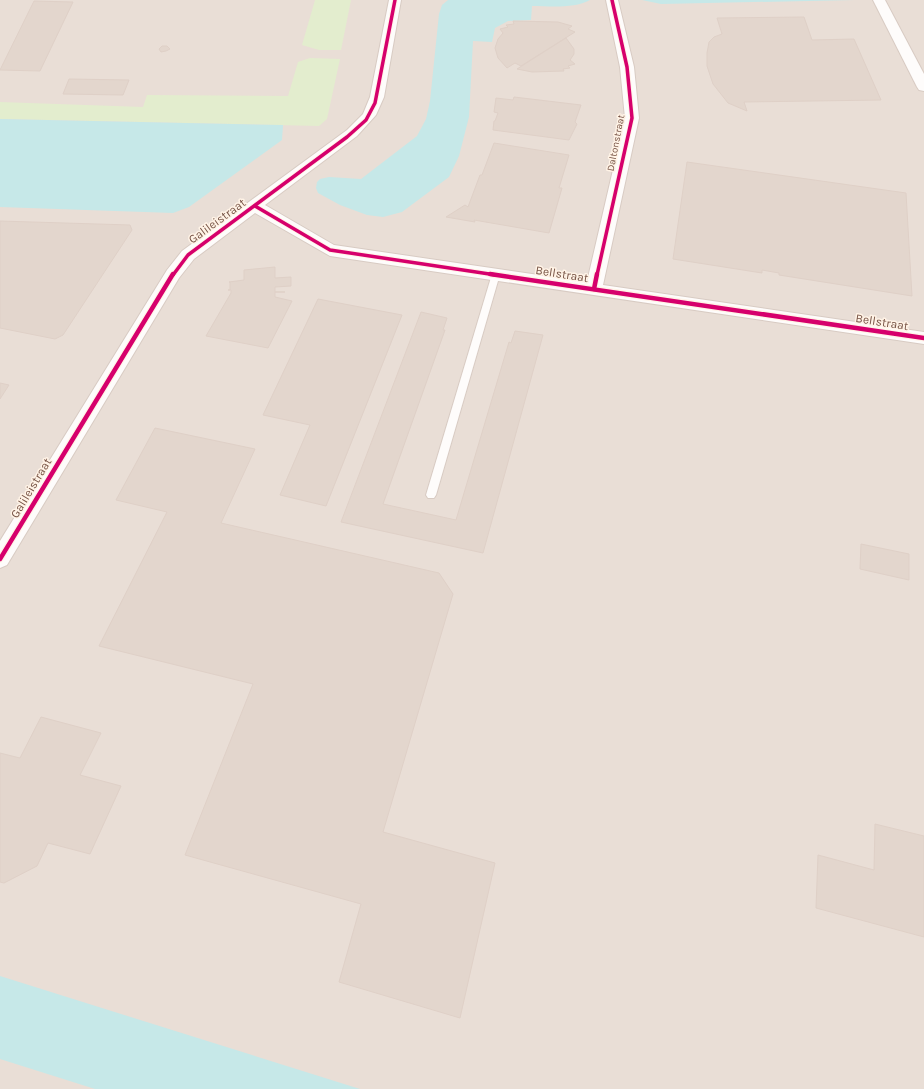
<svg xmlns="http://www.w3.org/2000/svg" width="924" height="1089" font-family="Karla,sans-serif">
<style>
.industrial{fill:#e9ded6}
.green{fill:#e3edce}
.water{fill:#c6e8e8}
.building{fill:#e3d6cd;stroke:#dfd0c7}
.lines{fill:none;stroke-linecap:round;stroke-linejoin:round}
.lane-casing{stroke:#d8cbc3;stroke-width:2}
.street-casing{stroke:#d8cbc3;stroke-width:2}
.lane{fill:#fefcfb;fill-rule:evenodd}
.street{fill:#fefcfb;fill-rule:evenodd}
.cycleway-far1-casing{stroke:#fff3e6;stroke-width:5.5}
.cycleway-casing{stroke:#fff3e6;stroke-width:7}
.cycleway-far1{stroke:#d6006c;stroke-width:3.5}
.cycleway{stroke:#d6006c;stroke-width:4.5}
.labels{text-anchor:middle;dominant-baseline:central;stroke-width:3;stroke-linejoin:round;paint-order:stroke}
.far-street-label{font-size:10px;fill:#765244;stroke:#fff3e6}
.street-label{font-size:12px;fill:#765244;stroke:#fff3e6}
</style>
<rect width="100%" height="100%" fill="#f6eee5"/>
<rect class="industrial" x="0" y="0" width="924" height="1089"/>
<g class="green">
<path d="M 315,0 L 351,0 L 341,50 L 319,50 L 302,45 Z"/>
<path d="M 310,58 L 340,59 L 327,119 L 319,126 L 0,119 L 0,102 L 143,107 L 147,95 L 288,96 L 298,62 Z"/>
</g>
<g class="water">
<path d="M 448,0 L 590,0 C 574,9 549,6 532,6 L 531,20 L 508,21 L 495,28 L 492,42 L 473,41 L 469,117 L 459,156 L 449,177 L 402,212 L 383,217 L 367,215 L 340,205 L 318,193 L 316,188 L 317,182 L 320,179 L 329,177 L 361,179 L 417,136 L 426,119 L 430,101 L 439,14 L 442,5 Z"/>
<path d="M 642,0 L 854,0 L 661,4 Z"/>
<path d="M 0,119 L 283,125 L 282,140 L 189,207 L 173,213 L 0,207 Z"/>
<path d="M 0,976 L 360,1089 L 95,1089 L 0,1059 Z"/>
</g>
<g class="building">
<path d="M 34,1 L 73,2 L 40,71 L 0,70 Z"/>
<path d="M 804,17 L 812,40 L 854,39 L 881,100 L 744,102 L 747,111 L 728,103 L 713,84 L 707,66 L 707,53 L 709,42 L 714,37 L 722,34 L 717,18 Z"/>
<path d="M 513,21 L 558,22 L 572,26 L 568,29 L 575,32 L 521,66 L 515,63 L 507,68 L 498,58 L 495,48 L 498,39 L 503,33 L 500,29 L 508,27 L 506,25 L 514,24 Z"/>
<path d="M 566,38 L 574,49 L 574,54 L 570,60 L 575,64 L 568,66 L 570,68 L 563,69 L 564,71 L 532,72 L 517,69 Z"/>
<path d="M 162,46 L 167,46 L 170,49 L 166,51 L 161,52 L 159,49 Z"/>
<path d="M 69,79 L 129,80 L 123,95 L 63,94 Z"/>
<path d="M 514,97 L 581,105 L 575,122 L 577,124 L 569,140 L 493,130 L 494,121 L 495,121 L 498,113 L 494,112 L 496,98 L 513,100 Z"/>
<path d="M 494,143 L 569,155 L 559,188 L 562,188 L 549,233 L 474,220 L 475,222 L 446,217 L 465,205 L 468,207 L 480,175 L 482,175 Z"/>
<path d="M 687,162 L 906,193 L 912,296 L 779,275 L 779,273 L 762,270 L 762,273 L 673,259 Z"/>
<path d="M 0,221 L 130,225 L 132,230 L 63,335 L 55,339 L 0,328 Z"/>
<path d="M 275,267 L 275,278 L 291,277 L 291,286 L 275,287 L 275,292 L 285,292 L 275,292 L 275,297 L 292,301 L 268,348 L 206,336 L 231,293 L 231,290 L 228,290 L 230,290 L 230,282 L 229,282 L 244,280 L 244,270 Z"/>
<path d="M 318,299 L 402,315 L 326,506 L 280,495 L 310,425 L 263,415 Z"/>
<path d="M 421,312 L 447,318 L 443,330 L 445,330 L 383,504 L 456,520 L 509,342 L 511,343 L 515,331 L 543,335 L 483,553 L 341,522 Z"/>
<path d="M 0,383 L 9,385 L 0,399 Z"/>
<path d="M 155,428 L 255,449 L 221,523 L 439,573 L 453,594 L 383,832 L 495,863 L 460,1018 L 339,982 L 361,904 L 185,855 L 253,684 L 99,646 L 167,512 L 116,500 Z"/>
<path d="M 861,544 L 909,554 L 909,580 L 860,569 Z"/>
<path d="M 41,717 L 101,733 L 80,775 L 121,786 L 90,854 L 48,843 L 37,866 L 4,883 L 0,882 L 0,753 L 20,758 Z"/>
<path d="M 875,824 L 924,836 L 924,937 L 816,908 L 818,855 L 874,870 Z"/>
</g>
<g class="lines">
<defs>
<path id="lane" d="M 496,271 L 500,274 L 436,495 L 434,498 L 428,498 L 426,495 L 492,274 Z"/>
<g id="street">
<path d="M 389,0 L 401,0 L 384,97 L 376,115 L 357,136 L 265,205 L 334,245 L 587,282 L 625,118 L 620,67 L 606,0 L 618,0 L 634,67 L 639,118 L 603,285 L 924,332 L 924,344 L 330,256 L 255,213 L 194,259 L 179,278 L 7,565 L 0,568 L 0,541 L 167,270 L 182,251 L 347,130 L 363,114 L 370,97 Z"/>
<path d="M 873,0 L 885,0 L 924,74 L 924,91 L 919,90 L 917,87 Z"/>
</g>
</defs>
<use href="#lane" class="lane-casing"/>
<use href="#street" class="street-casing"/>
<use href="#lane" class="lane"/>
<use href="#street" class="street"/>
<defs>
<g id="cycleway-far1">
<path d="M 255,206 L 330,250 L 496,275"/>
<path d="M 173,275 L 188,255 L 347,137 L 366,120 L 375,103 L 395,0"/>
<path d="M 597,275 L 632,118 L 627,67 L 612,0"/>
</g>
<g id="cycleway">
<path d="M 490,274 L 924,338"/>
<path d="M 594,289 L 597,274"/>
<path d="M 0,559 L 173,274"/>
</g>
</defs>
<use href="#cycleway-far1" class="cycleway-far1-casing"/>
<use href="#cycleway" class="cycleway-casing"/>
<use href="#cycleway-far1" class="cycleway-far1"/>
<use href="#cycleway" class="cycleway"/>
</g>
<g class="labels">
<g class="far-street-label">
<text transform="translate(616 143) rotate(-79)">Daltonstraat</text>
</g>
<g class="street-label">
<text transform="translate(217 221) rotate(-36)">Galileistraat</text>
<text transform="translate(562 274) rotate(9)">Bellstraat</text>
<text transform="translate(882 322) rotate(9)">Bellstraat</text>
<text transform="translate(31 488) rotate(-59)">Galileistraat</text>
</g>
</g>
</svg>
